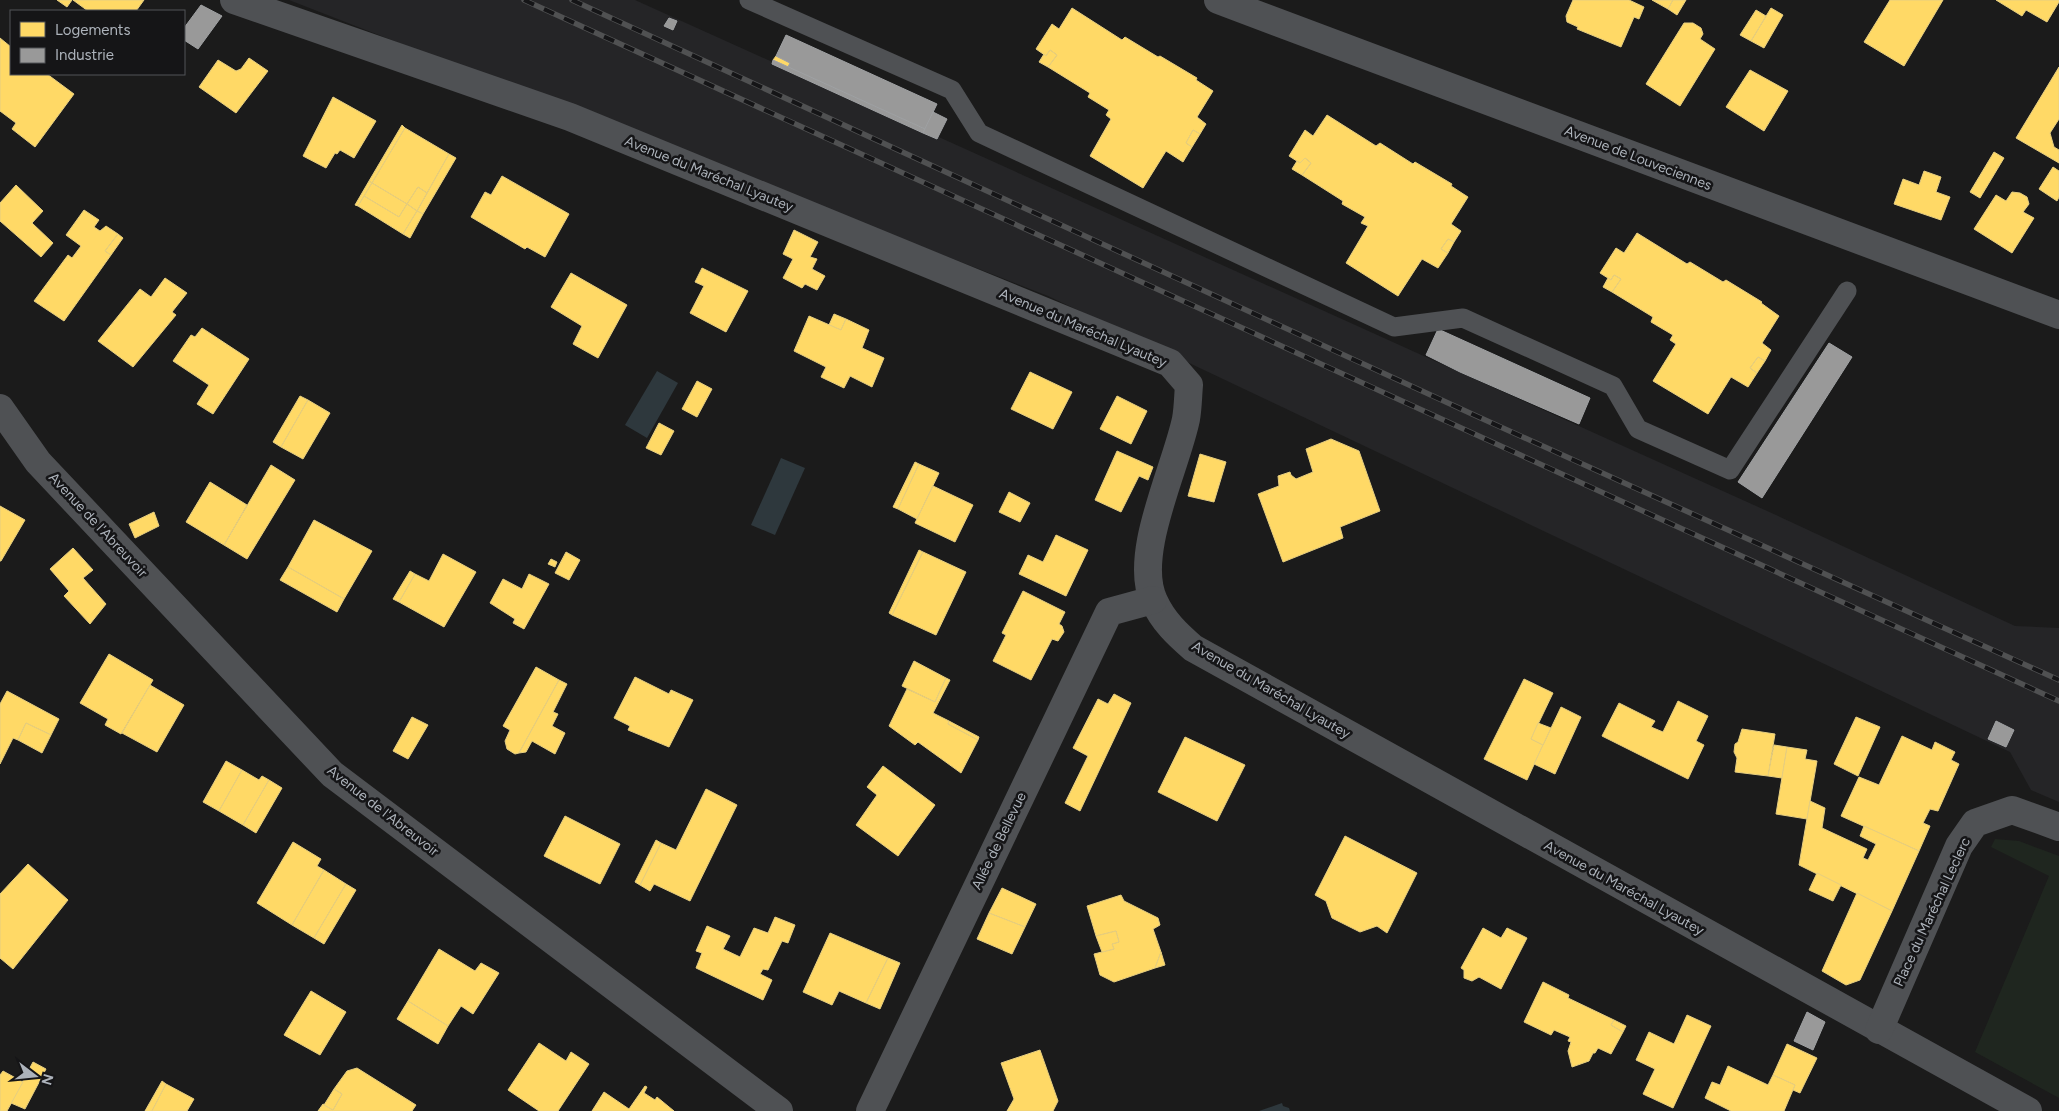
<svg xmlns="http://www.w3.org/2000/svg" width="2059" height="1111" font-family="Figtree,sans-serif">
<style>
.built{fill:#252527}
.green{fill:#1f261f}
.water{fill:#2e383d}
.homes{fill:#ffd966;stroke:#e6ce80}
.industry{fill:#999;stroke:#9fa1a3}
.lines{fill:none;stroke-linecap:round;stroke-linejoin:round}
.service{stroke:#4f5154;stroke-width:19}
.minor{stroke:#4f5154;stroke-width:28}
.rail-casing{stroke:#505152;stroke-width:5.5}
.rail{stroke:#151517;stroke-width:4;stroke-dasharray:11;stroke-linecap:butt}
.labels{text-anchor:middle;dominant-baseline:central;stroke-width:5;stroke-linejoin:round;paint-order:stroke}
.street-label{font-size:14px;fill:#adb3bb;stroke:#151517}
</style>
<rect width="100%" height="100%" fill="#1b1b1b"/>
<path class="built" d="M 289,0 L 635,0 L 1776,515 L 2015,626 L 2059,628 L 2059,802 L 2031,790 L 2010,752 L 1048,296 Z"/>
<path class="green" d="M 1995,839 L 2019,841 L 2059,856 L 2059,1098 L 1975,1052 L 2049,876 L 1991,847 Z"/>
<g class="water">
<path d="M 657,371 L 678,383 L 647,438 L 625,425 Z"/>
<path d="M 781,458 L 805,468 L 775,535 L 751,525 Z"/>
<path d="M 1282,1103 L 1283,1106 L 1289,1108 L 1290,1111 L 1259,1111 Z"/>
</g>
<g class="homes">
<path d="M 57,0 L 72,0 L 67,7 Z"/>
<path d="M 73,0 L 144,0 L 136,11 L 88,11 Z"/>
<path d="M 1573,0 L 1629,0 L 1644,7 L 1639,19 L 1634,17 L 1621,47 L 1577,29 L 1578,27 L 1567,22 L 1566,16 Z"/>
<path d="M 1652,0 L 1673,0 L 1668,9 Z"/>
<path d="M 1673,0 L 1686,0 L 1677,15 L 1668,9 Z"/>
<path d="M 1890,0 L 1943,0 L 1904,66 L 1864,42 Z"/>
<path d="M 1996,0 L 2059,0 L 2059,2 L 2047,22 L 2026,10 L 2022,16 Z"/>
<path d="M 1072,8 L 1122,40 L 1125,37 L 1158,57 L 1160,56 L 1197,78 L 1196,80 L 1213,91 L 1197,117 L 1206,124 L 1200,134 L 1193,130 L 1186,143 L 1192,147 L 1183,162 L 1166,151 L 1143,188 L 1090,156 L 1111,119 L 1106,115 L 1109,110 L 1088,97 L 1090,93 L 1048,67 L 1057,55 L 1050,50 L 1046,56 L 1036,49 L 1052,24 L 1059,29 Z"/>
<path d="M 1771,8 L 1783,15 L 1764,48 L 1751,41 Z"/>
<path d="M 1756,10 L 1766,16 L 1751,41 L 1740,35 Z"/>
<path d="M 1684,23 L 1693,23 L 1701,28 L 1703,34 L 1700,39 L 1715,49 L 1680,106 L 1646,84 Z"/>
<path d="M 0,38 L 11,47 L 11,74 L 47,74 L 74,94 L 35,147 L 12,129 L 16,123 L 0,111 Z"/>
<path d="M 1050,50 L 1057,55 L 1048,67 L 1039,62 L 1044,54 L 1046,56 Z"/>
<path d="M 776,56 L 790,63 L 788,67 L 773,60 Z"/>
<path d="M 249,58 L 268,71 L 236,113 L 199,87 L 218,60 L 236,71 L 241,69 Z"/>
<path d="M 2059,67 L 2059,119 L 2050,133 L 2054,147 L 2059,150 L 2059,163 L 2016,138 Z"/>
<path d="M 1750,70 L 1788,91 L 1764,131 L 1726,107 Z"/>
<path d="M 333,97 L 376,121 L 354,158 L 340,150 L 337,154 L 335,153 L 326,168 L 303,156 Z"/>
<path d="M 1327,115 L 1376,146 L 1380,143 L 1413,164 L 1415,162 L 1452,184 L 1451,186 L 1468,197 L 1451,224 L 1461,231 L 1454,242 L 1448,239 L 1441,249 L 1448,253 L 1438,268 L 1422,259 L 1398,296 L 1346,263 L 1368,226 L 1361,223 L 1365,217 L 1342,204 L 1343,201 L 1302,175 L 1311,163 L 1305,158 L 1300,163 L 1289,156 L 1305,130 L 1313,136 Z"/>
<path d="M 402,125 L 405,128 L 372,183 L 369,181 Z"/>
<path d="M 405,128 L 449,154 L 427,193 L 418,187 L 407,204 L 372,183 Z"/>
<path d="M 1193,130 L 1200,134 L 1192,147 L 1186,143 Z"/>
<path d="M 1994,152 L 2004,158 L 1980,198 L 1970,192 Z"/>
<path d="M 449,154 L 456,158 L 423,214 L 417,211 Z"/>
<path d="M 1305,158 L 1311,163 L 1302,175 L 1292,169 L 1297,161 L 1300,163 Z"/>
<path d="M 2053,167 L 2059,171 L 2059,197 L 2057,201 L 2039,189 Z"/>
<path d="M 1924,171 L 1941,177 L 1936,192 L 1950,197 L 1941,220 L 1894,204 L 1903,179 L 1919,185 Z"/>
<path d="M 502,176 L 569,214 L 545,257 L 527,247 L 525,249 L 471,217 L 485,192 L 491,195 Z"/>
<path d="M 369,181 L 372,183 L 358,206 L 355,205 Z"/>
<path d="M 372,183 L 407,204 L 399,217 L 364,196 Z"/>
<path d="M 16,185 L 43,211 L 32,223 L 53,243 L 41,257 L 0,221 L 0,203 Z"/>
<path d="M 418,187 L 427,193 L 417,211 L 407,204 Z"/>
<path d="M 2012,192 L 2020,193 L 2027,197 L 2029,204 L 2023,212 L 2034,218 L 2012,253 L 1974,229 L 1996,195 L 2006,201 Z"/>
<path d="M 364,196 L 399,217 L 407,204 L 417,211 L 403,234 L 358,206 Z"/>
<path d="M 84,210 L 99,220 L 94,227 L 100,231 L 106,226 L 118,234 L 105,251 L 111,255 L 64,321 L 34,301 L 68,255 L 72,258 L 81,246 L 66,235 Z"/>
<path d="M 417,211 L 423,214 L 410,238 L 403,234 Z"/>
<path d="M 794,230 L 818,242 L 810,257 L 817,259 L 812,269 L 825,276 L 817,290 L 805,284 L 802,288 L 783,278 L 793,259 L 783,254 Z"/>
<path d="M 1637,233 L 1687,264 L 1690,262 L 1723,282 L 1726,280 L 1762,302 L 1761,303 L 1779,316 L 1762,343 L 1771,350 L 1765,361 L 1758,357 L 1750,368 L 1757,373 L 1748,387 L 1731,377 L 1708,414 L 1653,381 L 1676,344 L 1670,340 L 1673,335 L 1651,322 L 1653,317 L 1612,292 L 1621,279 L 1614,275 L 1611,280 L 1600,273 L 1616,248 L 1624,253 Z"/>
<path d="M 118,234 L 123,238 L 111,255 L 105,251 Z"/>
<path d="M 1448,239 L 1454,242 L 1448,253 L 1441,249 Z"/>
<path d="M 702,268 L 748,291 L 726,332 L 690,313 L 704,286 L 695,282 Z"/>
<path d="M 571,273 L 627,305 L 598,358 L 573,344 L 582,326 L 551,307 Z"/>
<path d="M 1614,275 L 1621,279 L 1612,292 L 1603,287 L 1608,278 L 1611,280 Z"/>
<path d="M 165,278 L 187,293 L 172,312 L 176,315 L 133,367 L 98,341 L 140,289 L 151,297 Z"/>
<path d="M 834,314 L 846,319 L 841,330 L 829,325 Z"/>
<path d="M 809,316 L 841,330 L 846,319 L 869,330 L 862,348 L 884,358 L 872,387 L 850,376 L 844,388 L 821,377 L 826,367 L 794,351 Z"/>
<path d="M 202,328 L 249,359 L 213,414 L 197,404 L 209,385 L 173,361 L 191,335 L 195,337 Z"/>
<path d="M 1758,357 L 1765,361 L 1757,373 L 1750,368 Z"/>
<path d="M 1030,372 L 1072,392 L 1053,429 L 1011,409 Z"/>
<path d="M 697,381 L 712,389 L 697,417 L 682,409 Z"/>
<path d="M 300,396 L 308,400 L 281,447 L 273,442 Z"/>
<path d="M 1117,396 L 1147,411 L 1131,444 L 1100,429 Z"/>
<path d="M 308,400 L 330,413 L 303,459 L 281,447 Z"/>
<path d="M 659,423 L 674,431 L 661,455 L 646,448 Z"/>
<path d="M 1331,439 L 1359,451 L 1380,511 L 1340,527 L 1343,538 L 1283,562 L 1258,494 L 1279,486 L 1278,476 L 1290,472 L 1291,475 L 1296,479 L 1313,472 L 1306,449 Z"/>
<path d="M 1117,451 L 1153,467 L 1148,480 L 1139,476 L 1121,512 L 1095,500 Z"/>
<path d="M 1200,454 L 1226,462 L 1214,502 L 1188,496 Z"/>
<path d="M 915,462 L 919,464 L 898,509 L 893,507 Z"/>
<path d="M 919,464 L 939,473 L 917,519 L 898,509 Z"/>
<path d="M 271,465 L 295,480 L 247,559 L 224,545 Z"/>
<path d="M 210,482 L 247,505 L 224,545 L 186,522 Z"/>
<path d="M 933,486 L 973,505 L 955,542 L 915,523 Z"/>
<path d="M 1009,492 L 1030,503 L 1020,522 L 999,512 Z"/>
<path d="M 0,506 L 25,520 L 1,561 L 0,561 Z"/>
<path d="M 154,512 L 159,526 L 135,538 L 129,524 Z"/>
<path d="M 314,520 L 372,551 L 344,599 L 288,567 Z"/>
<path d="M 1056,535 L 1088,550 L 1066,596 L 1019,574 L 1028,555 L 1043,562 Z"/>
<path d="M 73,548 L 93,570 L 83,578 L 106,604 L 90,624 L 64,596 L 69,591 L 50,569 Z"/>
<path d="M 919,550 L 923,552 L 892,615 L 889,613 Z"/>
<path d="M 566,552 L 580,560 L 569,580 L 555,573 Z"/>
<path d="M 923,552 L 966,572 L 936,635 L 892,615 Z"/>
<path d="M 443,554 L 476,572 L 444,627 L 399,602 L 415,574 L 429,581 Z"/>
<path d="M 551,559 L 557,562 L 555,567 L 548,564 Z"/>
<path d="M 288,567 L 344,599 L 337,612 L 280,580 Z"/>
<path d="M 410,571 L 415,574 L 399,602 L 393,599 Z"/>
<path d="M 529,574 L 549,584 L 524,629 L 513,623 L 515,619 L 490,603 L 503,579 L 522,589 Z"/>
<path d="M 1023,591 L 1065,612 L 1059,624 L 1062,626 L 1064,632 L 1058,641 L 1052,639 L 1031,680 L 993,661 L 1006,635 L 1002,633 Z"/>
<path d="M 109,654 L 153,680 L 121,734 L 105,725 L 108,719 L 80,703 Z"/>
<path d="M 914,661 L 946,678 L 935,702 L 902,686 Z"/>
<path d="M 536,667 L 559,680 L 519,753 L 515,754 L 507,749 L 505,741 L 510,730 L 503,726 Z"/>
<path d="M 635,677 L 669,694 L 671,690 L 693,700 L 669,747 L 628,730 L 630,726 L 614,718 Z"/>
<path d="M 946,678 L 950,680 L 933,713 L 949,721 L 948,724 L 978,740 L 961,773 L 918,742 L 915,745 L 889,726 L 907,689 L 935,702 Z"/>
<path d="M 1524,679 L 1553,693 L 1531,739 L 1543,745 L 1527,780 L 1484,759 Z"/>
<path d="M 559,680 L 567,684 L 553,712 L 558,714 L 552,726 L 565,733 L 555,754 L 532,741 L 526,752 L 519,753 Z"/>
<path d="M 150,685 L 184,705 L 157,752 L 122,733 Z"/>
<path d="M 7,691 L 59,719 L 51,735 L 26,723 L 18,740 L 13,738 L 0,764 L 0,704 Z"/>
<path d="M 1114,694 L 1131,703 L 1080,811 L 1065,803 L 1088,756 L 1073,748 L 1098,699 L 1108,704 Z"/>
<path d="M 1678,701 L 1708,716 L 1696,741 L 1704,745 L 1688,779 L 1602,736 L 1619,703 L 1655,721 L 1651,727 L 1663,732 Z"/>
<path d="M 1561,707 L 1581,717 L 1555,774 L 1534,764 Z"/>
<path d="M 412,717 L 428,725 L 408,759 L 393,751 Z"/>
<path d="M 1856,717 L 1880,727 L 1858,776 L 1834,764 Z"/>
<path d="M 949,721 L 979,737 L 978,740 L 948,724 Z"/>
<path d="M 26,723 L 51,735 L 42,753 L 18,740 Z"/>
<path d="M 1538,723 L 1551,728 L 1543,745 L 1531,739 Z"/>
<path d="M 1742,729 L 1775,734 L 1768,776 L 1735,772 L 1737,758 L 1734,752 L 1735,744 L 1738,742 Z"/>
<path d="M 1902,736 L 1932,750 L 1935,742 L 1955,752 L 1951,760 L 1959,764 L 1938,811 L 1930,809 L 1923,823 L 1930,826 L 1919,851 L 1841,816 L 1859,777 L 1879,785 Z"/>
<path d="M 1185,737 L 1245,765 L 1217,821 L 1158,792 Z"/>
<path d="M 1774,745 L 1787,747 L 1782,778 L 1768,776 Z"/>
<path d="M 1787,747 L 1807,750 L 1805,759 L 1817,761 L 1807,819 L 1776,814 Z"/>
<path d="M 226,761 L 242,770 L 219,811 L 203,802 Z"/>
<path d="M 883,766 L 935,805 L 898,856 L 856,825 L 877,795 L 867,787 Z"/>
<path d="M 242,770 L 259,780 L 262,776 L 269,780 L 243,825 L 219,811 Z"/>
<path d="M 269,780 L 282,788 L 256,833 L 243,825 Z"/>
<path d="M 706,789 L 737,805 L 690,901 L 654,884 L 650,891 L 640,885 L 661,843 L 676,850 Z"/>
<path d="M 1810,801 L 1825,808 L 1822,828 L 1867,849 L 1863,858 L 1868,860 L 1876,844 L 1860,836 L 1864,826 L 1919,851 L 1892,911 L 1799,865 Z"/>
<path d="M 565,816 L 620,844 L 600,884 L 544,856 Z"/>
<path d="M 1345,836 L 1417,873 L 1387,933 L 1377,926 L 1360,932 L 1332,918 L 1326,901 L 1315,895 Z"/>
<path d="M 656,840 L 661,843 L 640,885 L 635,882 Z"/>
<path d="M 293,842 L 321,859 L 317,866 L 324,870 L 292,925 L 257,903 Z"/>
<path d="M 28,864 L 68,900 L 13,969 L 0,958 L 0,894 Z"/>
<path d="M 324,870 L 346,884 L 314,938 L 292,925 Z"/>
<path d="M 1817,873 L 1841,885 L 1833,901 L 1809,890 Z"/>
<path d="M 346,884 L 356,890 L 324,944 L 314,938 Z"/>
<path d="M 1002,888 L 1036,904 L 1025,927 L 989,913 Z"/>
<path d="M 1857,893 L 1892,911 L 1860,980 L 1846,985 L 1822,971 Z"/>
<path d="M 1121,895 L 1124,901 L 1158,918 L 1160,925 L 1153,929 L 1161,952 L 1155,968 L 1114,982 L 1100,975 L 1094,954 L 1114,949 L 1112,944 L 1119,942 L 1116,931 L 1096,936 L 1087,906 Z"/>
<path d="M 989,913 L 1025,927 L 1012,954 L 977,939 Z"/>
<path d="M 775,917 L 795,925 L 788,943 L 782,941 L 768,970 L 763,969 L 760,974 L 772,980 L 763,1000 L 696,968 L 702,953 L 696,951 L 707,926 L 730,936 L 723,949 L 740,957 L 754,928 L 768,933 Z"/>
<path d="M 1483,928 L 1501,938 L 1507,928 L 1527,938 L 1501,989 L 1479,977 L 1472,981 L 1464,978 L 1464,970 L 1461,968 Z"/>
<path d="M 1116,931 L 1119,942 L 1112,944 L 1114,949 L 1102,952 L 1096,936 Z"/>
<path d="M 830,933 L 888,958 L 866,1003 L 839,991 L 832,1005 L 803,992 Z"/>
<path d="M 439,949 L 475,971 L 481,963 L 499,973 L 473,1014 L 461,1006 L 448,1026 L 408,1001 Z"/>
<path d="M 1161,952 L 1165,965 L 1155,968 Z"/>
<path d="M 888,958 L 900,963 L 880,1009 L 866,1003 Z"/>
<path d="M 1543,982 L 1569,995 L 1568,998 L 1614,1020 L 1611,1025 L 1623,1032 L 1611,1054 L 1598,1048 L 1595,1053 L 1593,1053 L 1589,1061 L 1572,1067 L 1568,1051 L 1571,1042 L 1568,1041 L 1570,1037 L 1554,1030 L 1551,1035 L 1524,1022 Z"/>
<path d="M 311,991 L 346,1012 L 320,1055 L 284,1035 Z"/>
<path d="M 408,1001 L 448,1026 L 438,1044 L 397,1019 Z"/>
<path d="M 1687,1015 L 1711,1026 L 1673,1108 L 1643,1094 L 1655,1069 L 1636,1060 L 1649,1032 L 1674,1044 Z"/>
<path d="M 1614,1020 L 1626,1026 L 1623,1032 L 1611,1025 Z"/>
<path d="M 539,1043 L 566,1061 L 571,1052 L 589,1064 L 558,1111 L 539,1111 L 508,1090 Z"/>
<path d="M 1787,1044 L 1817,1058 L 1800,1093 L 1793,1090 L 1795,1085 L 1773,1075 Z"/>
<path d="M 1040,1050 L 1058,1101 L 1053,1111 L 1007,1111 L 1014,1099 L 1001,1063 Z"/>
<path d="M 33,1062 L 46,1069 L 25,1109 L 11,1103 Z"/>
<path d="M 1728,1066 L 1768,1085 L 1773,1075 L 1795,1085 L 1784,1111 L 1731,1111 L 1705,1098 L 1712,1082 L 1720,1085 Z"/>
<path d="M 357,1068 L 416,1105 L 412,1111 L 318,1111 L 323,1104 L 333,1110 L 342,1094 L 334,1089 L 347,1071 Z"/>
<path d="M 3,1071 L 23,1082 L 7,1111 L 0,1111 L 0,1075 Z"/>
<path d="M 162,1081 L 166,1084 L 152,1111 L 145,1111 Z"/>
<path d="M 166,1084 L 194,1099 L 187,1111 L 152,1111 Z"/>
<path d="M 645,1086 L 647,1087 L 644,1093 L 655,1100 L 657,1097 L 674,1111 L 592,1111 L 604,1092 L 629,1109 Z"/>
<path d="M 334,1089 L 342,1094 L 333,1110 L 324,1105 Z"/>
</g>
<g class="industry">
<path d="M 201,5 L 222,16 L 198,49 L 184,40 L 184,28 Z"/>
<path d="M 669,18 L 677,21 L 673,30 L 664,26 Z"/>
<path d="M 786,35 L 937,104 L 925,129 L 788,67 L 790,63 L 776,56 Z"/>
<path d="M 773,60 L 925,129 L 923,133 L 772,64 Z"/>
<path d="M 933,112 L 947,119 L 937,139 L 923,133 Z"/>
<path d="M 1438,329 L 1590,398 L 1579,424 L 1460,372 L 1426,355 Z"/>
<path d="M 1829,343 L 1852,357 L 1762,498 L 1738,482 Z"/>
<path d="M 1996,721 L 2014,730 L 2006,747 L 1988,739 Z"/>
<path d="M 1807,1012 L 1825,1022 L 1813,1050 L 1794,1041 Z"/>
</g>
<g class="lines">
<path class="service" d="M 749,0 L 952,90 L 979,133 L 1394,327 L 1463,318 L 1613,386 L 1638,429 L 1730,470 L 1847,291"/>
<g class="minor">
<path d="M 234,0 L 570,117 L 1170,363 L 1189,385 C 1188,396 1188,408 1186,419 C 1176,468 1132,555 1154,601 C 1163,621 1177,634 1193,648 L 2028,1111"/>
<path d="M 1218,0 L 2059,315"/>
<path d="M 0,408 L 38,462 L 332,774 L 779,1111"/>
<path d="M 1879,1030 L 1959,846 L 1975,823 L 2012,810 L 2059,827"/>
<path d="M 870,1111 L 1109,612 L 1153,600"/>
</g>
<defs>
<g id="rail">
<path d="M 524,0 L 2059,701"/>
<path d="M 572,0 L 1472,414 L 2059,680"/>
</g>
</defs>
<use href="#rail" class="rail-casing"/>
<use href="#rail" class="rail"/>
</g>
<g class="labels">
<g class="street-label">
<text transform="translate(1638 158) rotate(21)">Avenue de Louveciennes</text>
<text transform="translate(709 174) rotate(22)">Avenue du Maréchal Lyautey</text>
<text transform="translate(1083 328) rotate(23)">Avenue du Maréchal Lyautey</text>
<text transform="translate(98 525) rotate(47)">Avenue de l'Abreuvoir</text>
<text transform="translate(1271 690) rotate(30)">Avenue du Maréchal Lyautey</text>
<text transform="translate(383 811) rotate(38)">Avenue de l'Abreuvoir</text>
<text transform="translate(999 841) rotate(-64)">Allée de Bellevue</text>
<text transform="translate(1624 888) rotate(29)">Avenue du Maréchal Lyautey</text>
<text transform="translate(1932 912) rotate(-65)">Place du Maréchal Leclerc</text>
</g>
</g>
<rect x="10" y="10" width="175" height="65" fill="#151517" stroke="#525459"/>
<rect x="20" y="22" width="25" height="15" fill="#ffd966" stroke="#525459"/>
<text x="55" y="35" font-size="15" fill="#adb3bb">Logements</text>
<rect x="20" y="48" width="25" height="15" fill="#999999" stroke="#525459"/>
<text x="55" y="60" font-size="15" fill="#adb3bb">Industrie</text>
<g transform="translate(35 1076) rotate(106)" stroke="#151517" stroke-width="4" paint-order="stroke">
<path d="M0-4L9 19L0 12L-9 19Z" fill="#adb3bb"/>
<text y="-8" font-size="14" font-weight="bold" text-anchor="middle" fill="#adb3bb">N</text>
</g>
</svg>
